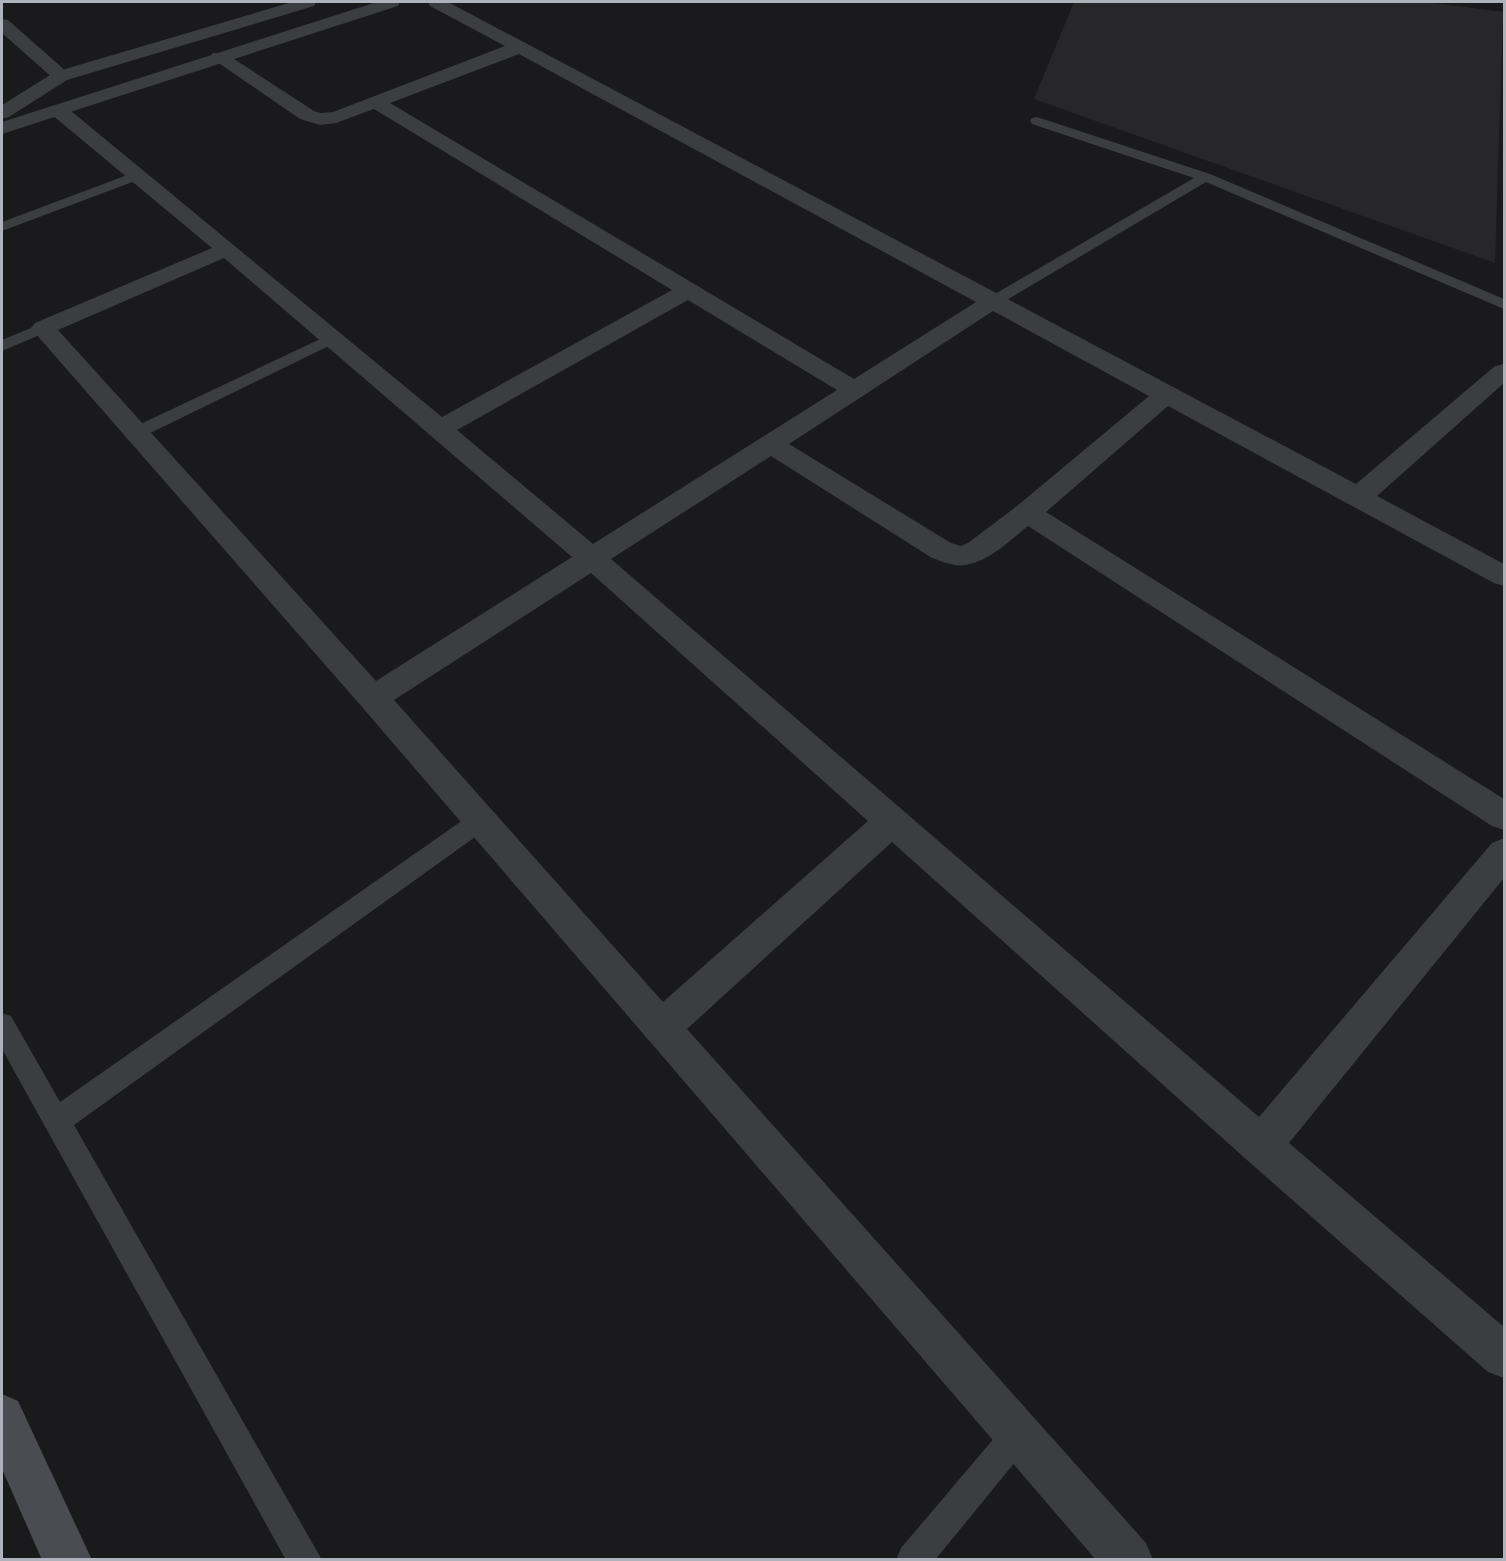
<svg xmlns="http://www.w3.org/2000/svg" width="1506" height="1561" font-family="Inter,sans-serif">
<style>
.built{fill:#272729}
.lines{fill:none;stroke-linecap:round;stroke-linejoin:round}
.service{fill:#3c3d41;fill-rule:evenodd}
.minor{fill:#3c3d41;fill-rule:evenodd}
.tertiary{fill:#3c3d41;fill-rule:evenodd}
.secondary{fill:#4a4c51;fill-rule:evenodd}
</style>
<rect width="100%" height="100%" fill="#1a1a1c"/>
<path class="built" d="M 1074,2 L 1427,2 L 1503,12 L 1495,263 L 1034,99 Z"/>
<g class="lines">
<g class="service">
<path d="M 1037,117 L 1210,174 L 1504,299 L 1504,309 L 1206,182 L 1000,304 L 988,304 L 986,301 L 988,298 L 1194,178 L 1032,124 L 1030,121 L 1032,118 Z"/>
<path d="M 138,171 L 145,175 L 143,178 L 2,231 L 2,222 Z"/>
<path d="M 43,323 L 51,328 L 49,331 L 2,351 L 2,340 Z"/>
<path d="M 333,333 L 341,338 L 339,341 L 142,437 L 130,437 L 127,433 L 130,429 Z"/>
<path d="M 481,810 L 489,813 L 493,820 L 489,827 L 74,1125 L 322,1560 L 286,1560 L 2,1049 L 2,1013 L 11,1016 L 60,1102 L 473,813 Z"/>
<path d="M 1018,1418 L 1029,1423 L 1034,1434 L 1029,1445 L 935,1560 L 896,1560 L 901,1548 L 1007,1423 Z"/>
</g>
<g class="minor">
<path d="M 428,2 L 448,2 L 1356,484 L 1495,366 L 1504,364 L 1504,383 L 1377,496 L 1504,564 L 1504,586 L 1494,583 L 1168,406 L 1046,512 L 1504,799 L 1504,830 L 1492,826 L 1028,526 C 1009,541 989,562 964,565 C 955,567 941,561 932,558 L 771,456 L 611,559 L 1259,1117 L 1492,843 L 1504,838 L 1504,878 L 1289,1143 L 1504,1327 L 1504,1378 L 1488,1372 L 1247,1160 L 892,842 L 687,1029 L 1146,1543 L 1153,1560 L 1096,1560 L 362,707 L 35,333 L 31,328 L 35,323 L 212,248 L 51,114 L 49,110 L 51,106 L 65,106 L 442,417 L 672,290 L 374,109 L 336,123 L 320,125 L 300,119 L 210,57 L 213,53 L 225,53 L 314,111 L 321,113 L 333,112 L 505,46 L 430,6 ZM 519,54 L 976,302 L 854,379 L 390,103 ZM 224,258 L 572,557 L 376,681 L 58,330 ZM 688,300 L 837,390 L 593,544 L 457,430 ZM 993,311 L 1149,396 L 1017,506 L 968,543 L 961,546 L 951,543 L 789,444 ZM 591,573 L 868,821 L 663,1002 L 394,700 Z"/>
<path d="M 2,19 L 8,20 L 67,72 L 70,76 L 67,80 L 55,80 L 2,33 Z"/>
</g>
<g class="tertiary">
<path d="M 292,2 L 316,2 L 314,6 L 67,80 L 9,117 L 2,119 L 2,105 L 55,72 Z"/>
<path d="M 377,2 L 400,2 L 398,6 L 2,134 L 2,122 Z"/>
</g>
<path class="secondary" d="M 2,1394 L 18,1401 L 92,1560 L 42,1560 L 2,1469 Z"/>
</g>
<rect width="1506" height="1561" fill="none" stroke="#afb2ba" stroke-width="6"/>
</svg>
